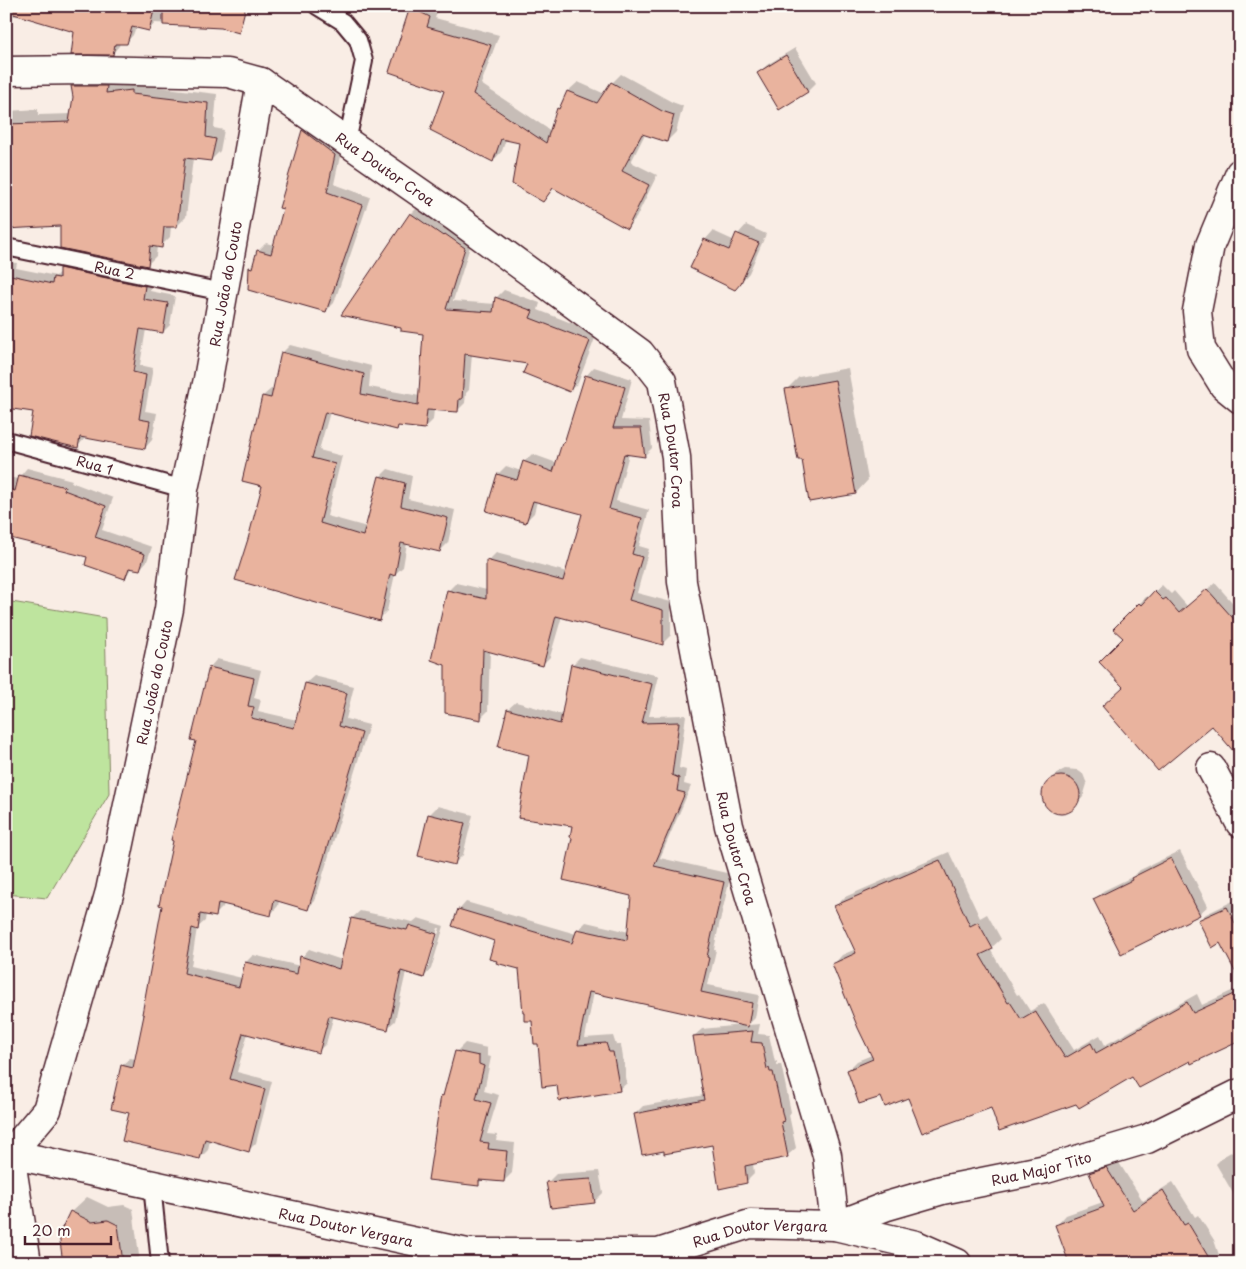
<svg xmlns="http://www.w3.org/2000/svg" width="1246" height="1269" font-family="'Playpen Sans',sans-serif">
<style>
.green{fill:#bee49e;stroke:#848264}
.shadow{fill:#0003;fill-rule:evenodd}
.building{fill:#e9b39e;stroke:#4a1f2b}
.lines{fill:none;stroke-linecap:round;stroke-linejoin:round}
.service-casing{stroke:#4a1f2b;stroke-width:20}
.minor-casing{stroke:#4a1f2b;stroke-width:31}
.secondary-casing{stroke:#4a1f2b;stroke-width:31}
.service{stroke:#fdfcf7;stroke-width:16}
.minor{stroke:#fdfcf7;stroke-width:28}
.secondary{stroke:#fdfcf7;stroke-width:28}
.labels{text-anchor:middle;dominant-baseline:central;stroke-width:5;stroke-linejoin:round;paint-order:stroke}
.street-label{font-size:14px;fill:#4a1f2b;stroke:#fdfcf7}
</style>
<rect width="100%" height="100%" fill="#f9ede5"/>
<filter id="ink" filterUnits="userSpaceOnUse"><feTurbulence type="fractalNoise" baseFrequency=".02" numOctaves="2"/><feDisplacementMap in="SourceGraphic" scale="10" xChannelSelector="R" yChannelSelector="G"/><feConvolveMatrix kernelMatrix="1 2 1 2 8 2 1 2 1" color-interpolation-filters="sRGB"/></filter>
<g filter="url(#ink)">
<path class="green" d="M 6,601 L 105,618 L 109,794 L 47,898 L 6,894 Z"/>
<g class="shadow">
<path d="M 6,6 L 222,6 L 213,26 L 155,23 L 149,30 L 136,27 L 133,35 L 126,43 L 120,43 L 119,46 L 112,54 L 75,31 L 29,17 L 6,15 Z"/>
<path d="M 400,6 L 435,6 L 439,8 L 435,18 L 499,35 L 481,84 L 551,131 L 558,109 L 562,104 L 568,91 L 578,82 L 605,94 L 612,83 L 621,74 L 672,102 L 683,106 L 676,132 L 667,141 L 645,134 L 631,162 L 657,175 L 636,218 L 627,228 L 555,187 L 543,201 L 520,142 L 506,139 L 502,151 L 493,161 L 446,91 L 410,10 Z"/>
<path d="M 795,48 L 816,83 L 808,91 L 759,73 L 767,65 Z"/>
<path d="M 81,77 L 115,78 L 114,84 L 140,82 L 141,85 L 217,94 L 214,128 L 224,130 L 220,151 L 211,160 L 193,158 L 186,217 L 177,226 L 171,226 L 170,237 L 161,246 L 157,246 L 156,256 L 147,265 L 61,224 L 6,228 L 6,97 L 9,111 L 38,109 L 38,115 L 72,114 L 75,97 L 73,86 Z"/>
<path d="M 310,124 L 342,147 L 334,184 L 370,197 L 334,303 L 326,311 L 250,268 L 255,263 L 258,251 L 266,243 L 274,245 L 303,131 Z"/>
<path d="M 419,206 L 472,240 L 453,301 L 496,304 L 497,297 L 504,290 L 540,303 L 538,310 L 597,333 L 578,383 L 570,390 L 529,363 L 472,354 L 469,390 L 466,393 L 465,403 L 457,411 L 434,409 L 433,420 L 425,428 L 400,425 L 397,428 L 330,412 L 319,450 L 342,456 L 327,516 L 367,527 L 380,477 L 388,469 L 412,476 L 408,499 L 455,510 L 448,543 L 440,551 L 407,543 L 403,567 L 395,574 L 387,611 L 379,619 L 264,485 L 263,396 L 271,389 L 274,389 L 282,353 L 290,345 L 371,366 L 369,387 L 420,396 L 425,333 L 411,214 Z"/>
<path d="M 746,225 L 766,234 L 749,273 L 735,289 L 705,240 L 713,231 L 735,241 L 738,234 Z"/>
<path d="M 68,261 L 152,279 L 150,291 L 175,296 L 170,325 L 163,332 L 146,329 L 140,365 L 153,368 L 145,411 L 157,413 L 152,440 L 145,448 L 86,437 L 78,446 L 34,411 L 6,406 L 6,262 L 17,263 L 16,268 L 56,276 Z"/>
<path d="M 594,367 L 632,379 L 621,420 L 649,421 L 652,448 L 644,456 L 629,454 L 616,501 L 649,510 L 639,546 L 649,549 L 637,593 L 671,602 L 671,635 L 663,643 L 562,616 L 550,657 L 542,665 L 490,651 L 488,711 L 480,719 L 448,591 L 456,583 L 487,590 L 488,561 L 496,553 L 567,572 L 584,514 L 537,501 L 534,513 L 525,522 L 498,474 L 506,466 L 521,471 L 524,462 L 532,454 L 557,463 L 564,443 L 566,441 L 586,376 Z"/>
<path d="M 848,368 L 868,480 L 856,493 L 803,458 L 786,390 L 799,377 Z"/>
<path d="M 27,468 L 72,480 L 71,482 L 113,498 L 102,530 L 152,547 L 147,561 L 140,569 L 133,567 L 125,577 L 88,556 L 6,536 L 6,477 L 19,479 L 20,476 Z"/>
<path d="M 1215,583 L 1240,611 L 1240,757 L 1212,724 L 1124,687 L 1124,638 L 1115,629 L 1147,596 L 1149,598 L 1162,585 L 1171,594 L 1174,591 L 1187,606 Z"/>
<path d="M 580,657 L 659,676 L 649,716 L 686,715 L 679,768 L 686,770 L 684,784 L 691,786 L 660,858 L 731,874 L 719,925 L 714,950 L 716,950 L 708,985 L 759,995 L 755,1018 L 748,1025 L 760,1024 L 758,1034 L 769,1035 L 775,1062 L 777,1061 L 777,1065 L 781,1064 L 791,1112 L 789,1115 L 796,1148 L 788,1155 L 753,1163 L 754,1174 L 746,1182 L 713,1144 L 665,1149 L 635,1114 L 643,1106 L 704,1095 L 694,1036 L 702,1029 L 742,1025 L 594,992 L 585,1038 L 613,1036 L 616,1045 L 621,1045 L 627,1083 L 619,1090 L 558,1084 L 539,1043 L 521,968 L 496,941 L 459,910 L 466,902 L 576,934 L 578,930 L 586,922 L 629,932 L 632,895 L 574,837 L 574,825 L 531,754 L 499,746 L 508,709 L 516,702 L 563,715 L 572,665 Z"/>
<path d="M 217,659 L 261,670 L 254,698 L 261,700 L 258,711 L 297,720 L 306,683 L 314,676 L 354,686 L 346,719 L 369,725 L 315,901 L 307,909 L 279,901 L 278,906 L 271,914 L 224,903 L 223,907 L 215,915 L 206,914 L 205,921 L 197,928 L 191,966 L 242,978 L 246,962 L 253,955 L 300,966 L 302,957 L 309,949 L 342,960 L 352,918 L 360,911 L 413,922 L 418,918 L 444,926 L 431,969 L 424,977 L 406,972 L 395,1021 L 387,1028 L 334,1015 L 326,1044 L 318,1051 L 248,1033 L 237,1072 L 272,1081 L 256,1143 L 248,1151 L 210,1140 L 208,1150 L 200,1158 L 130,1112 L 122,1065 L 130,1058 L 136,1059 L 210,667 ZM 438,928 L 440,928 L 428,969 L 425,969 Z"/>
<path d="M 1065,769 L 1077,770 L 1083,774 L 1087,784 L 1083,797 L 1075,806 L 1067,811 L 1056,812 L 1048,807 L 1043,794 L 1045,787 L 1050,781 L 1059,772 Z"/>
<path d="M 438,806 L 473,815 L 463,855 L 454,864 L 430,814 Z"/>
<path d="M 1180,851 L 1208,906 L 1199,914 L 1095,900 L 1103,891 L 1134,876 L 1140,870 Z"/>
<path d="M 949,852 L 980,918 L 987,914 L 1001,939 L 990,949 L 1017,995 L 1019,994 L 1030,1011 L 1044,1003 L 1074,1050 L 1100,1035 L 1105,1045 L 1197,994 L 1202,1005 L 1240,987 L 1240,1039 L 1190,1060 L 1132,1076 L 992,1107 L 909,1096 L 882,1096 L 848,1070 L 857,1061 L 872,1055 L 834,964 L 842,955 L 856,949 L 836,906 L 845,897 Z"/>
<path d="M 1233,901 L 1240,915 L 1240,978 L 1221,942 L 1199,920 L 1206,914 Z"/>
<path d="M 465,1043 L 487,1048 L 487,1056 L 491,1057 L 484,1091 L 499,1095 L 487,1134 L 497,1135 L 496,1141 L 515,1143 L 512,1173 L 504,1181 L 483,1179 L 478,1184 L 442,1096 L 445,1093 L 457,1051 Z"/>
<path d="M 1240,1147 L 1240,1205 L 1216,1164 L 1224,1156 Z"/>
<path d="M 1116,1158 L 1143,1201 L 1173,1182 L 1195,1217 L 1198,1215 L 1214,1240 L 1219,1255 L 1211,1263 L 1070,1263 L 1057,1225 L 1066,1215 L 1103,1202 L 1090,1173 L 1100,1163 Z"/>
<path d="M 599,1171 L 603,1193 L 594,1202 L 548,1182 L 556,1174 Z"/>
<path d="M 87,1197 L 108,1207 L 124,1205 L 133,1209 L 140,1263 L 64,1263 L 71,1212 Z"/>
</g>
<g class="building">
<path d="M 8,6 L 155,6 L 149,31 L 132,27 L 127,44 L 115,44 L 113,55 L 71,55 L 74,32 L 7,12 Z"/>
<path d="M 163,6 L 246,6 L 239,33 L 221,28 L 163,25 Z"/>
<path d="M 410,7 L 430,17 L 427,27 L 491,45 L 473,94 L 546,143 L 557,108 L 559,109 L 567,91 L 597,103 L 611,82 L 662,111 L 674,115 L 667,142 L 642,134 L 622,171 L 649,185 L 627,229 L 553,188 L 543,202 L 512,184 L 519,143 L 501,139 L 493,162 L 430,130 L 444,91 L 389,72 Z"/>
<path d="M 786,55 L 808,92 L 779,110 L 757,73 Z"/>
<path d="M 71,86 L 107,86 L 106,93 L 132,90 L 132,94 L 208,103 L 206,137 L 216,139 L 211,161 L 185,158 L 177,227 L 164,227 L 162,248 L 150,246 L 148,266 L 60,248 L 60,226 L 6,229 L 6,124 L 69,122 L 73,97 Z"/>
<path d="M 302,130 L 335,155 L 327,192 L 363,205 L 326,312 L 248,290 L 249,267 L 252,268 L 257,250 L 271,254 L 283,209 L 279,208 Z"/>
<path d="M 410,213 L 443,236 L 445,234 L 465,248 L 446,309 L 493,312 L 495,297 L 533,311 L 530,318 L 590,341 L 570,392 L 523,373 L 527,364 L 465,354 L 462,399 L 459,399 L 458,412 L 427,410 L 425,429 L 398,426 L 397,430 L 325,412 L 312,458 L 335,464 L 320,523 L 363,536 L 379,476 L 405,483 L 401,506 L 448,518 L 440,552 L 401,543 L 395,576 L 390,574 L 380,621 L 235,580 L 248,539 L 262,486 L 242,481 L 262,396 L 271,398 L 281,352 L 364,374 L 361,394 L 418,405 L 423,334 L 401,331 L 401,328 L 341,315 Z"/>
<path d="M 736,233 L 759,243 L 741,283 L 735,290 L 690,268 L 704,239 L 729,250 Z"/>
<path d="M 59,268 L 145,286 L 143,299 L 168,303 L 163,333 L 140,329 L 133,372 L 146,375 L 139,419 L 150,421 L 145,449 L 80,437 L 78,448 L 29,436 L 33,412 L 6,408 L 6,274 L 52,284 L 53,277 L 59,278 Z"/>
<path d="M 585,375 L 625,387 L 613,428 L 641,428 L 645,457 L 624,454 L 609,509 L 642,518 L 632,554 L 642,557 L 629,600 L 663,610 L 663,645 L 556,616 L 543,666 L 483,650 L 481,720 L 445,713 L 445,665 L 431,660 L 447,590 L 486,599 L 486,560 L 563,581 L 582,514 L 533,501 L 526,523 L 486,511 L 497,474 L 517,480 L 523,461 L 553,472 L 562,443 L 564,443 Z"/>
<path d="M 835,380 L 856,494 L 809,502 L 802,460 L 798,460 L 785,389 Z"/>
<path d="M 19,475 L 65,487 L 64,490 L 106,506 L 95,537 L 145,554 L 140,570 L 129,568 L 125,579 L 85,565 L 87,557 L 6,537 L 6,488 L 15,491 Z"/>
<path d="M 1207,589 L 1240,626 L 1240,759 L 1212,726 L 1158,771 L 1102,706 L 1123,687 L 1099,662 L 1123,638 L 1113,629 L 1139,603 L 1141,605 L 1154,591 L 1163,600 L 1166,598 L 1179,613 Z"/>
<path d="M 571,664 L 652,684 L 642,723 L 679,722 L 672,775 L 679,778 L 677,791 L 685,793 L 654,866 L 724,882 L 712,934 L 707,957 L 709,958 L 701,992 L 752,1003 L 748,1027 L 589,992 L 578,1045 L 606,1043 L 609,1052 L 613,1052 L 620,1091 L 559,1101 L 557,1085 L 542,1087 L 538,1044 L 534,1044 L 532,1021 L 524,1021 L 524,1013 L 523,1013 L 519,969 L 496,963 L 497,961 L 489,959 L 494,941 L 452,926 L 458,909 L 572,943 L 577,929 L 627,940 L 631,896 L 563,880 L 572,838 L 570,837 L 572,826 L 518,818 L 529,755 L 498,747 L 507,709 L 560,724 Z"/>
<path d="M 209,667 L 254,678 L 248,706 L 254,707 L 251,718 L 294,728 L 305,683 L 347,693 L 339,726 L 362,733 L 308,910 L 274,900 L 271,916 L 218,903 L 216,917 L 200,914 L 198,930 L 192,928 L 184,973 L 239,987 L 245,962 L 297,974 L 300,956 L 339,969 L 351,918 L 407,930 L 409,925 L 437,934 L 424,978 L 401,971 L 388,1030 L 329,1016 L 319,1053 L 243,1033 L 230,1079 L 265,1089 L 249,1152 L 205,1139 L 200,1159 L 122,1141 L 129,1113 L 111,1109 L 121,1065 L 133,1068 L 144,1015 L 142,1014 L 162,906 L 159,905 L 173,841 L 171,840 L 196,741 L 191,740 Z"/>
<circle cx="1061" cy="795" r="19"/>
<path d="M 428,814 L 465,823 L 455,865 L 418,856 Z"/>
<path d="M 1171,858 L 1200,915 L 1121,954 L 1093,899 L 1132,880 L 1131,878 Z"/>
<path d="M 940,860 L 970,926 L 978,922 L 993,949 L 980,955 L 1008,1003 L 1010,1002 L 1021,1019 L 1035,1011 L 1065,1058 L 1091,1043 L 1096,1053 L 1187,1002 L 1193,1013 L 1240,991 L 1240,1041 L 1191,1064 L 1190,1061 L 1139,1088 L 1132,1077 L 1079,1108 L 1076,1104 L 999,1131 L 991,1108 L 922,1133 L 908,1098 L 885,1107 L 881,1097 L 859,1104 L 847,1070 L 873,1059 L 858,1028 L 832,964 L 856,953 L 834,906 Z"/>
<path d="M 1227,907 L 1240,933 L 1240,981 L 1220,943 L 1212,948 L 1198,920 Z"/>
<path d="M 753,1031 L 751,1042 L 762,1043 L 767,1069 L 769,1068 L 770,1072 L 773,1072 L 784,1121 L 781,1122 L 788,1157 L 745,1166 L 747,1183 L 719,1189 L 712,1145 L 664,1154 L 664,1151 L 642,1155 L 634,1114 L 704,1100 L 693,1036 Z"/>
<path d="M 455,1051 L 479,1056 L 479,1064 L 484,1066 L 476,1099 L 491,1103 L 480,1142 L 489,1143 L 488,1149 L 507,1151 L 504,1182 L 479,1180 L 479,1186 L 428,1180 L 441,1095 L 443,1096 Z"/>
<path d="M 1106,1167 L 1133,1210 L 1163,1190 L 1184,1225 L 1188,1223 L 1212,1263 L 1138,1263 L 1135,1257 L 1118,1263 L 1069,1263 L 1055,1225 L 1104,1207 L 1089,1173 Z"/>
<path d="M 591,1179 L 595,1203 L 551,1208 L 546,1182 Z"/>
<path d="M 70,1211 L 92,1222 L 108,1220 L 118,1225 L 123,1263 L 63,1263 L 59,1234 Z"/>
</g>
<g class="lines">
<defs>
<g id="service">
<path d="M 317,6 L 343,22 L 358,40 L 364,61 L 347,142"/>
<path id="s1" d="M 6,247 L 223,292"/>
<path id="s2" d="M 6,440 L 184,489"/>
<path d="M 152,1185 L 160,1263"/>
</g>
<g id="minor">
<path id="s3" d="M 6,71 L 88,70 L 228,73 L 261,82 L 455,217 L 640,353 L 662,381 L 676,457 L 682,582 L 729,826 L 827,1155 L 835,1226 L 887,1206 L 942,1190 L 1046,1169 L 1147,1139 L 1240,1093"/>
<path d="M 1240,173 L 1210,245 L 1197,311 L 1201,349 L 1224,386 L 1240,399"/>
<path d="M 1211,768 L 1240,823"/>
<path id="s4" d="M 27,1263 L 10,1154 L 47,1110 L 110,891 L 169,609 L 184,489 L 208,379 L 261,82"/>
</g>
<g id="secondary">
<path id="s5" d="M 6,1153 L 467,1253 L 658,1253 L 750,1224 L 835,1226 L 916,1245 L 957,1263"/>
</g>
</defs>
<use href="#service" class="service-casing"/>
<use href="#minor" class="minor-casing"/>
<use href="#secondary" class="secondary-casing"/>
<use href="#service" class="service"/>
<use href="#minor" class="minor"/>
<use href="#secondary" class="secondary"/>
</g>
</g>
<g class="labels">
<g class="street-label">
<text stroke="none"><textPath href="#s3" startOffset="408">Rua Doutor Croa</textPath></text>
<text stroke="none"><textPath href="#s1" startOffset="111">Rua 2</textPath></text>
<text stroke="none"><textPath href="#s4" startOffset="1014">Rua João do Couto</textPath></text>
<text stroke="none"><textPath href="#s3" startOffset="828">Rua Doutor Croa</textPath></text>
<text stroke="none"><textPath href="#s2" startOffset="92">Rua 1</textPath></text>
<text stroke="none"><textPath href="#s4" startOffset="609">Rua João do Couto</textPath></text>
<text stroke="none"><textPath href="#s3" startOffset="1232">Rua Doutor Croa</textPath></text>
<text stroke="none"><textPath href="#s3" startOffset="1838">Rua Major Tito</textPath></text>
<text stroke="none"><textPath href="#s5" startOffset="348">Rua Doutor Vergara</textPath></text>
<text stroke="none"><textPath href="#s5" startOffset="768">Rua Doutor Vergara</textPath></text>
</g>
</g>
<rect width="1246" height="1269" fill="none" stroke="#fdfcf7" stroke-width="25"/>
<rect x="12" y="12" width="1221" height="1244" fill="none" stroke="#4a1f2b" stroke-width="2" filter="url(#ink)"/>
<path d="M25 1236v8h86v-8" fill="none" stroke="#4a1f2b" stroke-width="2.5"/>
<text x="32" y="1236" font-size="15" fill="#4a1f2b" stroke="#fdfcf7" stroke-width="4" paint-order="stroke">20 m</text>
</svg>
